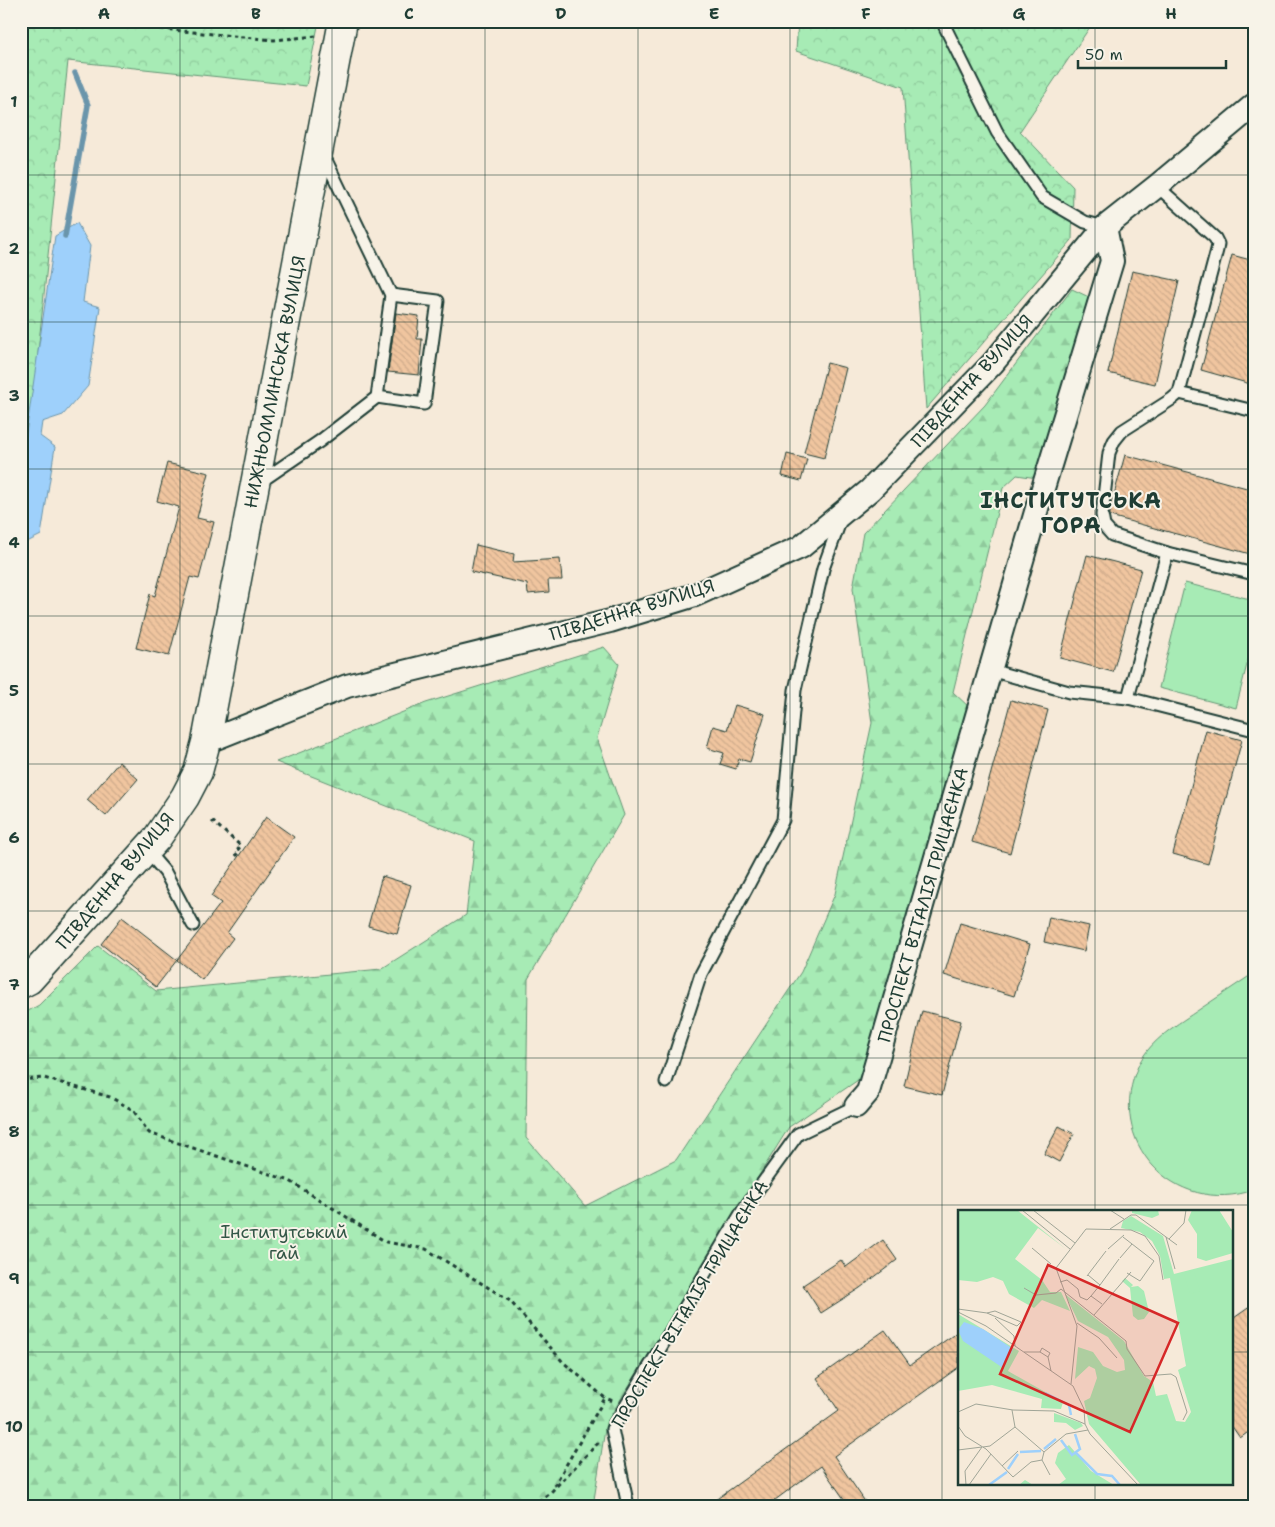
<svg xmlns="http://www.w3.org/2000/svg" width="1275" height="1527" font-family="'Shantell Sans',sans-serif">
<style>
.forest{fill:url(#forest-firs);stroke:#639474}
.park{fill:url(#park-crowns);stroke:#639474}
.garden{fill:#a7ebb5;stroke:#639474}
.water{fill:#9ed0fb;stroke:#6b95ab}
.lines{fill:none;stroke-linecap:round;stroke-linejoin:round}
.stream{stroke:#6b95ab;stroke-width:5.5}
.building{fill:url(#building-back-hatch);stroke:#1f3d34}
.service-casing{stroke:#1f3d34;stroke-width:15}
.minor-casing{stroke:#1f3d34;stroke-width:26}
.secondary-casing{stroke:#1f3d34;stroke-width:31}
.path{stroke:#1f3d34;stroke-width:3;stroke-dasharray:4 4;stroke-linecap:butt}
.service{stroke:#f7f3e8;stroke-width:11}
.minor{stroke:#f7f3e8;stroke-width:22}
.secondary{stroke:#f7f3e8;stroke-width:28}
.grid{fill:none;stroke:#1f3d34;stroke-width:1;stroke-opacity:0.55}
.labels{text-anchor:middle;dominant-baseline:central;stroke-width:4;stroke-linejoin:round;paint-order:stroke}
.street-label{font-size:18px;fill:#1f3d34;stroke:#f7f3e8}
.park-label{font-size:18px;fill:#335747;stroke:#f7f3e8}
.district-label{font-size:22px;font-weight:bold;letter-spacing:1px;fill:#1f3d34;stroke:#f7f3e8}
.inset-river{fill:none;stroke:#9ed0fb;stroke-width:2.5}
.inset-road{fill:none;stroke:#a0a597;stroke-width:1}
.view{fill:#d62828;fill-opacity:0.15;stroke:#d62828;stroke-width:2.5}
.inset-edge{fill:none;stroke:#1f3d34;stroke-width:2.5}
.neatline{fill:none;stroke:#1f3d34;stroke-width:2}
.grid-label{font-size:16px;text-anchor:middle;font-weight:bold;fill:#1f3d34}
</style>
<defs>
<pattern id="forest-firs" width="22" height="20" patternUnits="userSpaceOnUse" patternTransform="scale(1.25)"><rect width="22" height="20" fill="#a7ebb5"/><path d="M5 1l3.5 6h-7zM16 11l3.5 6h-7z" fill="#8fca9c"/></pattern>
<pattern id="park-crowns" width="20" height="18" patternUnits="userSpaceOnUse" patternTransform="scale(1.25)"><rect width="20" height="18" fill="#a7ebb5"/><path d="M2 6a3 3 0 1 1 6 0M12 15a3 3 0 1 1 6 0" fill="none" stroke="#8fca9c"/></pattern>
<pattern id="building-back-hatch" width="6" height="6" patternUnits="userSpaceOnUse" patternTransform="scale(1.25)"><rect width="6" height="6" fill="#f0c59f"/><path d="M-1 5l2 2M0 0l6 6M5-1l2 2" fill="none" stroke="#cdaa8a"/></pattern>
</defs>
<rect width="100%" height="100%" fill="#f6ead9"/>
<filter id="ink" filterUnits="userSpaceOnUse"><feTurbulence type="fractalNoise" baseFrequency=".02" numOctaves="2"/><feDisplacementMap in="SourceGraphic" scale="10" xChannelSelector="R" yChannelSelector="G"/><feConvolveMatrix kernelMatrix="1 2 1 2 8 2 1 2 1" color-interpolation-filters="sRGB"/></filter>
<g filter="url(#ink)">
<path class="forest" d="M 1072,289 L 1093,299 L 1037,478 L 1017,475 L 1003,488 L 953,692 L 970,708 L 861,1078 L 789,1127 L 606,1423 L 593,1506 L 21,1506 L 21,1015 L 39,1005 L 98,946 L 156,991 L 381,969 L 466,915 L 475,841 L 276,762 L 426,703 L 604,647 L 619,664 L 597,738 L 624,815 L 528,979 L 526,1138 L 585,1206 L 676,1160 L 801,972 L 835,894 L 872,723 L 853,588 L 863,533 L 985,405 Z"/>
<g class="park">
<path d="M 21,21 L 319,21 L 306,86 L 68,61 L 21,518 Z"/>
<path d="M 798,21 L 1094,21 L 1020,131 L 1073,187 L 1072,240 L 926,409 L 903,87 L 796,51 Z"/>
</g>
<g class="garden">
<path d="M 1185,583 L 1254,600 L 1254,637 L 1236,708 L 1159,688 Z"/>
<path d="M 1254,973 L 1254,1190 C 1174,1217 1103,1141 1139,1064 C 1151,1039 1178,1024 1200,1009 C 1218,997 1236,985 1254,973 Z"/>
</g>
<g class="water">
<path d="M 234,21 L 282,21 L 264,26 Z"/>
<path d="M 77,223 L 90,246 L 83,302 L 100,307 L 88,386 L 63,415 L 42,422 L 40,436 L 55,447 L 41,535 L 21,545 L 21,468 L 55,236 Z"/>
</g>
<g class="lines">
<path class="stream" d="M 65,236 L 88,105 L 75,73"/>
</g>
<g class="building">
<path d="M 1232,255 L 1254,261 L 1254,385 L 1201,370 Z"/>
<path d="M 1132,271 L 1179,281 L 1155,384 L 1108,373 Z"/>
<path d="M 396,313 L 419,316 L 417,339 L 422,339 L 419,375 L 388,372 Z"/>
<path d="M 827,363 L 846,368 L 824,458 L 804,453 Z"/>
<path d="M 787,454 L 807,459 L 801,481 L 782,476 Z"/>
<path d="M 1125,455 L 1254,490 L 1254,555 L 1110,516 L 1110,509 Z"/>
<path d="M 167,463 L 209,473 L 197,518 L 214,522 L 199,579 L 190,577 L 169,656 L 136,648 L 150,594 L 155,596 L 179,507 L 157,501 Z"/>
<path d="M 476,545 L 514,554 L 513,562 L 560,559 L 562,580 L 548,580 L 549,592 L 528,594 L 527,584 L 471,572 Z"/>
<path d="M 1087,555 L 1141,569 L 1113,672 L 1060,658 Z"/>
<path d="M 1011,700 L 1048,710 L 1010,853 L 972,842 Z"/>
<path d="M 735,705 L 765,714 L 750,762 L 739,759 L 736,769 L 720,764 L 724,753 L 707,748 L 713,726 L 727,730 Z"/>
<path d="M 1206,730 L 1242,740 L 1208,864 L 1173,854 Z"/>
<path d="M 119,762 L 138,779 L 106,816 L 87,800 Z"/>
<path d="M 266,817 L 294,837 L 227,933 L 233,938 L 202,980 L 177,960 L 221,903 L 211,896 Z"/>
<path d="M 382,876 L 411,885 L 397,934 L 368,926 Z"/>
<path d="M 122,917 L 177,960 L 156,987 L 101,944 Z"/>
<path d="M 1049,917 L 1089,926 L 1084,951 L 1044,942 Z"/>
<path d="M 960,923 L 1030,944 L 1014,996 L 944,975 Z"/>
<path d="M 922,1011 L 961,1021 L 942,1095 L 904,1086 Z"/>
<path d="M 1059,1126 L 1074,1134 L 1059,1162 L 1044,1154 Z"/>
<path d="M 883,1240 L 897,1260 L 860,1288 L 821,1313 L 803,1285 L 841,1260 L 846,1267 Z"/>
<path d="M 1254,1304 L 1254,1428 L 1240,1438 L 1231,1425 L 1231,1320 Z"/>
<path d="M 885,1330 L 910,1365 L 959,1331 L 959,1367 L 834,1456 L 868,1506 L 849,1506 L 821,1466 L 767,1506 L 707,1506 L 839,1411 L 817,1378 Z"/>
</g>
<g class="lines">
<defs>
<g id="service">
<path d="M 942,21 L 997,132 L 1042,197 L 1085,222 L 1105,227"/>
<path d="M 1179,393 L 1254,411"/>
<path d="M 377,397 L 424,404 L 438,301 L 391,295"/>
<path d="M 260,482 L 320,441 L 377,397 L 391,295 L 323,154"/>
<path d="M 1167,553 L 1254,574"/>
<path d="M 990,670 L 1069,692 L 1128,698 L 1254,730"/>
<path d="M 1128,698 L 1167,553 L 1112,535 L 1104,526 L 1102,515 L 1109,453 L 1114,441 L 1122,431 L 1172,399 L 1179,393 L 1217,250 L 1218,244 L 1215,238 L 1157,186"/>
<path d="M 146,850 L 165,872 L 193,925"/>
<path d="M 666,1082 L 701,974 L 783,820 L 795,690 L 823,569 L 841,519"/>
<path d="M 628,1506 L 612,1429 L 743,1210 L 798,1134 L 856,1106"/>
</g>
<g id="minor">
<path d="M 206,742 L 347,686 L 610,621 L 695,595 L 801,547 L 870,490 L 993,363 L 1105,227 L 1157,186 L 1254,105"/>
<path d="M 856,1106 L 868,1092 L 1040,498 L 1112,261 L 1105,227"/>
</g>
<path id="secondary" d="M 21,984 L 29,980 L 157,838 L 185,797 L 198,772 L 206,742 L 343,21"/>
</defs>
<use href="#service" class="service-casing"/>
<use href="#minor" class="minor-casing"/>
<use href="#secondary" class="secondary-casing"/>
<g class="path">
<path d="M 81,21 L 274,40 L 317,36"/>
<path d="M 212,821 L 241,846 L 235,853 L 238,856"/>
<path d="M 21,1080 L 44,1078 L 110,1097 L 133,1110 L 149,1133 L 290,1181 L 386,1242 L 426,1249 L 510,1301 L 563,1362 L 605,1398 L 613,1401"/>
<path d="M 554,1486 L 605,1398"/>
<path d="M 532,1506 L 551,1492 L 599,1442"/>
</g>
<use href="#service" class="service"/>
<use href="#minor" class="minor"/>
<use href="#secondary" class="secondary"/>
</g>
</g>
<path class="grid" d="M 180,21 L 180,1506M 332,21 L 332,1506M 485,21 L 485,1506M 638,21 L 638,1506M 790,21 L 790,1506M 942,21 L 942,1506M 1095,21 L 1095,1211M 21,175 L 1254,175M 21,322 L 1254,322M 21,469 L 1254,469M 21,616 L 1254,616M 21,764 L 1254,764M 21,911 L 1254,911M 21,1058 L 1254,1058M 21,1205 L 1254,1205M 21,1352 L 959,1352M 1231,1352 L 1254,1352M 1095,1483 L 1095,1506"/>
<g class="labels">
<g class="street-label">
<text transform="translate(972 381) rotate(-48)">ПІВДЕННА ВУЛИЦЯ</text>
<text transform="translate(275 382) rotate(-79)">НИЖНЬОМЛИНСЬКА ВУЛИЦЯ</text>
<text transform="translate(632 610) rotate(-17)">ПІВДЕННА ВУЛИЦЯ</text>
<text transform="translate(115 881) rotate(-50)">ПІВДЕННА ВУЛИЦЯ</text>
<text transform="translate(923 905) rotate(-74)">ПРОСПЕКТ ВІТАЛІЯ ГРИЦАЄНКА</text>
<text transform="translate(690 1304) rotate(-59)">ПРОСПЕКТ ВІТАЛІЯ ГРИЦАЄНКА</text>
</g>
<g class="park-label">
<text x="284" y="1232">Інститутський<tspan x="284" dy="21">гай</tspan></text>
</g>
<g class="district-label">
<text x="1071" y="500">ІНСТИТУТСЬКА<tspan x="1071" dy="25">ГОРА</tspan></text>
</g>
</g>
<g transform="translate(958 1210)">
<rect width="275" height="275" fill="#f6ead9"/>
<path d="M 96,203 L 123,213 L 125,216 L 117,220 L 108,213 L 96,212 Z" fill="#a7ebb5"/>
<path d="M 234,0 L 261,0 L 275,22 L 275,43 L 248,51 L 239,48 L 239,24 L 230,10 ZM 173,6 L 205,26 L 216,64 L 275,49 L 275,275 L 183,275 L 131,214 L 126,191 L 132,188 L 139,168 L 137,159 L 131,156 L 117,169 L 120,137 L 135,142 L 145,156 L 159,162 L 167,160 L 166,150 L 150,127 L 120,111 L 107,84 L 166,131 L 186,166 L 195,172 L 198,186 L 209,184 L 218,211 L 227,212 L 233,202 L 220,160 L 228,156 L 212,68 L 206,69 L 202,46 L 194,31 L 182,22 L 163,18 L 165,11 Z" fill="#a7ebb5"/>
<path d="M 0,0 L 59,0 L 108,39 L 80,18 L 57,49 L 84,70 L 92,82 L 103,82 L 112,101 L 84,90 L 76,98 L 51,84 L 45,71 L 35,67 L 19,72 L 0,70 ZM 174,0 L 200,0 L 201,5 L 194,8 L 174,3 ZM 0,104 L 61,141 L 50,161 L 105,192 L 103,199 L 83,198 L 84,189 L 34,175 L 0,181 Z" fill="#a7ebb5"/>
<path d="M 236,61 L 242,81 L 232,84 L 226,64 ZM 167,68 L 175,75 L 173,77 L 180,76 L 186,81 L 191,102 L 186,109 L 180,110 L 175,106 L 172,78 L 164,71 ZM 111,235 L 133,261 L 156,275 L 61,275 L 67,270 L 75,275 L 100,275 L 108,269 L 97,253 L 100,243 Z" fill="#a7ebb5"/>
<path d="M 6,112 L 25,119 L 55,139 L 45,158 L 5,131 L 0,120 Z" fill="#9ed0fb"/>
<path class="inset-river" d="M 87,183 L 111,195 L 113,205M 103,230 L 114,245 L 122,239 L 117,224M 86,239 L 98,229M 62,242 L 83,241M 118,243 L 139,264 L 154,266 L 162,275M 50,259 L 60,244M 31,275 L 49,262"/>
<path class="inset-road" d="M 64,0 L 112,39M 75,0 L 117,33M 152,0 L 166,9M 152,19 L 173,5 L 178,5 L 219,35M 165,27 L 196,51 L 182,71 L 169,63M 208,27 L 217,59M 211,29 L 226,13 L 228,0M 74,38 L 93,54M 150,39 L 166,25M 162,48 L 174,34M 130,65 L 142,75 L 133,86M 129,66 L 148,41M 102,72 L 109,70 L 120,79 L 122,87 L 129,90 L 133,86 L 144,94M 142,75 L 161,49M 66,78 L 78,85 L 98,83 L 103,79M 103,79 L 168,131 L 169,139 L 187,166 L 213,164 L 218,167 L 229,202 L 225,210M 0,99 L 29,103 L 59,116 L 63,112 L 37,101 L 29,103M 0,102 L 28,116 L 115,176 L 126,199 L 127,214 L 132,224 L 180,275M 136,105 L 173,62M 37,108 L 56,126 L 57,136M 119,113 L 141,128 L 159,148M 66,142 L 82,142 L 90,147 L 93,161M 82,142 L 84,138 L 92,143 L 90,147M 113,174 L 119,116 L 98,58 L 128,19 L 173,20 L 187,26 L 201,46 L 205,70M 0,202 L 18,194 L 55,200 L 96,201 L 127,214M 0,216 L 7,226 L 28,239 L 55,267 L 73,252 L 84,250 L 86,242 L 108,224 L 130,220M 57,217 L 86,242M 25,237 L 32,236 L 57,217 L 54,200M 0,240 L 24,237M 84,250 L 92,265M 44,256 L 60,241M 8,275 L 7,261 L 24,237M 11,275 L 33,244"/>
<path class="view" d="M 90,55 L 220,113 L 172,222 L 42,164 Z"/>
<rect width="275" height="275" class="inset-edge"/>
</g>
<rect width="1275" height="1527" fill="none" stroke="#f7f3e8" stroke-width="55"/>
<path d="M1078 60v8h148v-8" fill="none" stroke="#1f3d34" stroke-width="2.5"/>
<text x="1085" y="60" font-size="15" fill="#1f3d34" stroke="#f7f3e8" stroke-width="4" paint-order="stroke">50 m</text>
<rect x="28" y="28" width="1220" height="1472" class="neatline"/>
<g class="grid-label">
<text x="104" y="19">A</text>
<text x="256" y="19">B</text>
<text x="409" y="19">C</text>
<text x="561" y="19">D</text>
<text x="714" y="19">E</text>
<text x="866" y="19">F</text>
<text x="1019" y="19">G</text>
<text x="1171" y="19">H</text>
<text x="14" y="107">1</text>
<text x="14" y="254">2</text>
<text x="14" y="401">3</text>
<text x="14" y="548">4</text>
<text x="14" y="696">5</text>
<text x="14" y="843">6</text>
<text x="14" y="990">7</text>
<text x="14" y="1137">8</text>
<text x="14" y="1284">9</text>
<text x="14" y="1432">10</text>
</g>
</svg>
